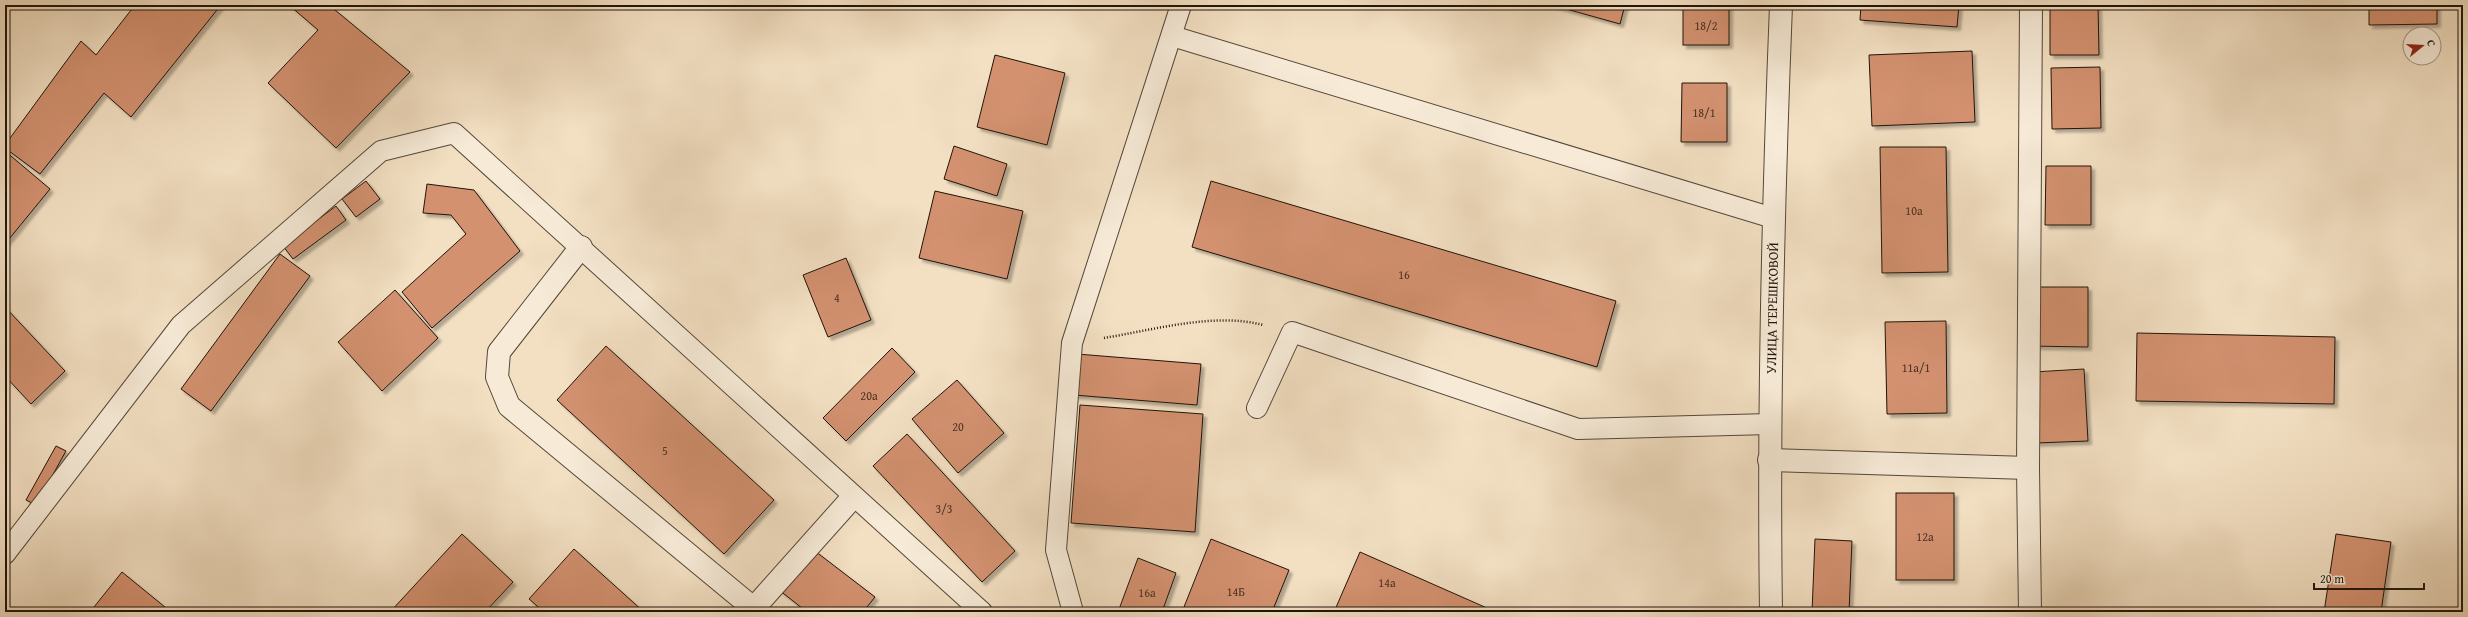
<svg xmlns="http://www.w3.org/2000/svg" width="2468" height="617" font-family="'Gentium Book Plus',serif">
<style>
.building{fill:#d3916f;stroke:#1f140a;filter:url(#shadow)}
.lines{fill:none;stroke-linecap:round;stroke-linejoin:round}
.service-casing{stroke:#544738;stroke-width:22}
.minor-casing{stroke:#544738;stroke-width:24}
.tertiary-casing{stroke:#544738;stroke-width:24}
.path{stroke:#1f140a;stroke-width:2.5;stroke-dasharray:1 2;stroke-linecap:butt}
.service{stroke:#f7ebd8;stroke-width:20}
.minor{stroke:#f7ebd8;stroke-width:22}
.tertiary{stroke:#f7ebd8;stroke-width:22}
.labels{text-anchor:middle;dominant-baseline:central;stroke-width:3;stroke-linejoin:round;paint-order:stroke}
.number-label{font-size:12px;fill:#4c3323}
.street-label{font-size:14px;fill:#1f140a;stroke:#f7ebd8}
</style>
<defs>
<filter id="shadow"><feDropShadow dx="3.5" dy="3.5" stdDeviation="1" flood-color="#0004"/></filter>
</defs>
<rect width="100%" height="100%" fill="#f3e0c3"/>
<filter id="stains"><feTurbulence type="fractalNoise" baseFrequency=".005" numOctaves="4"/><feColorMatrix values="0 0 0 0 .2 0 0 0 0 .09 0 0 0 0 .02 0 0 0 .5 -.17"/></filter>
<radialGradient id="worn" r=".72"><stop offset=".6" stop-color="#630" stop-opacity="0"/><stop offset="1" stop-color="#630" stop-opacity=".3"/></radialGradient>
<g class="building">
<path d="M 135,5 L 221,5 L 131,117 L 104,93 L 40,174 L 5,148 L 5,145 L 81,41 L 96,55 Z"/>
<path d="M 289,5 L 329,5 L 410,72 L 336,148 L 268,83 L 318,30 Z"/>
<path d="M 1552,5 L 1625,5 L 1620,24 Z"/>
<rect x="1683" y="5" width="46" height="40"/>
<path d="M 1861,5 L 1959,5 L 1957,27 L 1860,20 Z"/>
<path d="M 2050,5 L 2098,5 L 2099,55 L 2050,55 Z"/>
<path d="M 2369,5 L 2437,5 L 2437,24 L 2369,25 Z"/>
<path d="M 1972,51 L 1975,122 L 1872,126 L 1869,55 Z"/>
<path d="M 995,55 L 1065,73 L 1047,145 L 977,127 Z"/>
<path d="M 2100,67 L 2101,128 L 2052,129 L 2051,68 Z"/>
<path d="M 1682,83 L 1727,83 L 1727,142 L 1681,142 Z"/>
<path d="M 954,146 L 1007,164 L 997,196 L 944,179 Z"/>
<path d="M 1880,147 L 1946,147 L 1948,272 L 1882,273 Z"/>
<path d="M 5,151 L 50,189 L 5,244 Z"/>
<path d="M 2046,166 L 2091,166 L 2091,225 L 2045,225 Z"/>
<path d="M 366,181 L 380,199 L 356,217 L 342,199 Z"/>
<path d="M 1211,181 L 1616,301 L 1597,367 L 1192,247 Z"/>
<path d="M 427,184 L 474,190 L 520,251 L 432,328 L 402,292 L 466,234 L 451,215 L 423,213 Z"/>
<path d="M 935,191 L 1023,211 L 1007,279 L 919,258 Z"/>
<path d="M 336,206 L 346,220 L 293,259 L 283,246 Z"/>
<path d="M 280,254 L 310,276 L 211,411 L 181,389 Z"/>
<path d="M 846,258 L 871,320 L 828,337 L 803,275 Z"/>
<path d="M 2031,287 L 2088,287 L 2088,347 L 2031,346 Z"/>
<path d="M 395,290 L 438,338 L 382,391 L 338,342 Z"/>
<path d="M 5,307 L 65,371 L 31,404 L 5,376 Z"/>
<path d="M 1946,321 L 1947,413 L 1887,414 L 1885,322 Z"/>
<path d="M 2137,333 L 2335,337 L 2334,404 L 2136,401 Z"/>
<path d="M 606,346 L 774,500 L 724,554 L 557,400 Z"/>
<path d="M 892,348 L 915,372 L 846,441 L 823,418 Z"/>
<path d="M 1077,354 L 1201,364 L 1197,405 L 1074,395 Z"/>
<path d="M 2084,369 L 2088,441 L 2036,443 L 2033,372 Z"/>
<path d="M 957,380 L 1004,433 L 958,473 L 912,419 Z"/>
<path d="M 1080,405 L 1203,414 L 1195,532 L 1071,523 Z"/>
<path d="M 907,434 L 1015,551 L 982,582 L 873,466 Z"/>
<path d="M 56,446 L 66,451 L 36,505 L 26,500 Z"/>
<rect x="1896" y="493" width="58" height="87"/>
<path d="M 462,534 L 513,582 L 485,612 L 390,612 Z"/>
<path d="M 2336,534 L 2391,542 L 2381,612 L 2324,612 Z"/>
<path d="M 1211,539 L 1289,570 L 1272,612 L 1182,612 Z"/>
<path d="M 1815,539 L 1852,541 L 1849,612 L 1812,612 Z"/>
<path d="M 811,548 L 875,597 L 863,612 L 807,612 L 779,590 Z"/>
<path d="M 574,549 L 644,612 L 544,612 L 529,599 Z"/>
<path d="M 1360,552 L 1496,612 L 1334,612 Z"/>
<path d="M 1138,558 L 1176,573 L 1162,612 L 1118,612 Z"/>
<path d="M 122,572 L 171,612 L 90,612 Z"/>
</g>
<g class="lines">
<defs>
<g id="service">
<path d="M 1172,36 L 1773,218"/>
<path d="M 1257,408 L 1292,332 L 1578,429 L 1770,424"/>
<path d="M 5,554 L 181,325 L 381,151 L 454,133 L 982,612"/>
<path d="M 1073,612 L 1056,550 L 1072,343 L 1181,5"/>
</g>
<g id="minor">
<path d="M 581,247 L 499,352 L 497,377 L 509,406 L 758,612"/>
<path d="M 1769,460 L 2028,468"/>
<path d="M 754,608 L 853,497"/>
<path d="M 2030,612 L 2028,468 L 2031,5"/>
</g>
<path id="tertiary" d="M 1771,612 C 1768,409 1773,207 1781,5"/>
</defs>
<use href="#service" class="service-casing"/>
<use href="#minor" class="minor-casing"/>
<use href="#tertiary" class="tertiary-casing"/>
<path class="path" d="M 1104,338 C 1153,330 1215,312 1263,325"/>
<use href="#service" class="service"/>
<use href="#minor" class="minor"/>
<use href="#tertiary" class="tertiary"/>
</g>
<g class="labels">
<g class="number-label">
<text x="1706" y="25">18/2</text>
<text x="1704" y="112">18/1</text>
<text x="1914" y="210">10а</text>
<text x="1404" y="274">16</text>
<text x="837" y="297">4</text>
<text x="1916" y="367">11а/1</text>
<text x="869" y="395">20а</text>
<text x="958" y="426">20</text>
<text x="665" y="450">5</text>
<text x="944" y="508">3/3</text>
<text x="1925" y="536">12а</text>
<text x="1387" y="582">14а</text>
<text x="1236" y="591">14Б</text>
<text x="1147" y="592">16а</text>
</g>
<g class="street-label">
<text transform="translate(1772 308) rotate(-89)">УЛИЦА ТЕРЕШКОВОЙ</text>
</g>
</g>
<rect width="2468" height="617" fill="none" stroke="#f3e0c3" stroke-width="20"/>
<rect x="6" y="6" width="2456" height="605" fill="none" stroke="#1f140a" stroke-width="2"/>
<rect x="10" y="10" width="2448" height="597" fill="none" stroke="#1f140a"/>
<g transform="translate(2422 46) rotate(72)"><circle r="19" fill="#f7ebd8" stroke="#a19586"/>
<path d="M0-3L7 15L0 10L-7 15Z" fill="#8f2418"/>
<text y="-6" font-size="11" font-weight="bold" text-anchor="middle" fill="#1f140a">С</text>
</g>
<path d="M2314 583v6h110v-6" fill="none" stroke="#1f140a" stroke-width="2"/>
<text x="2320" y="583" font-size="12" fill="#1f140a" stroke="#f7ebd8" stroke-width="3" paint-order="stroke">20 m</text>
<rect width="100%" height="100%" filter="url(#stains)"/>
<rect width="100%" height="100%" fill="url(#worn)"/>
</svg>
